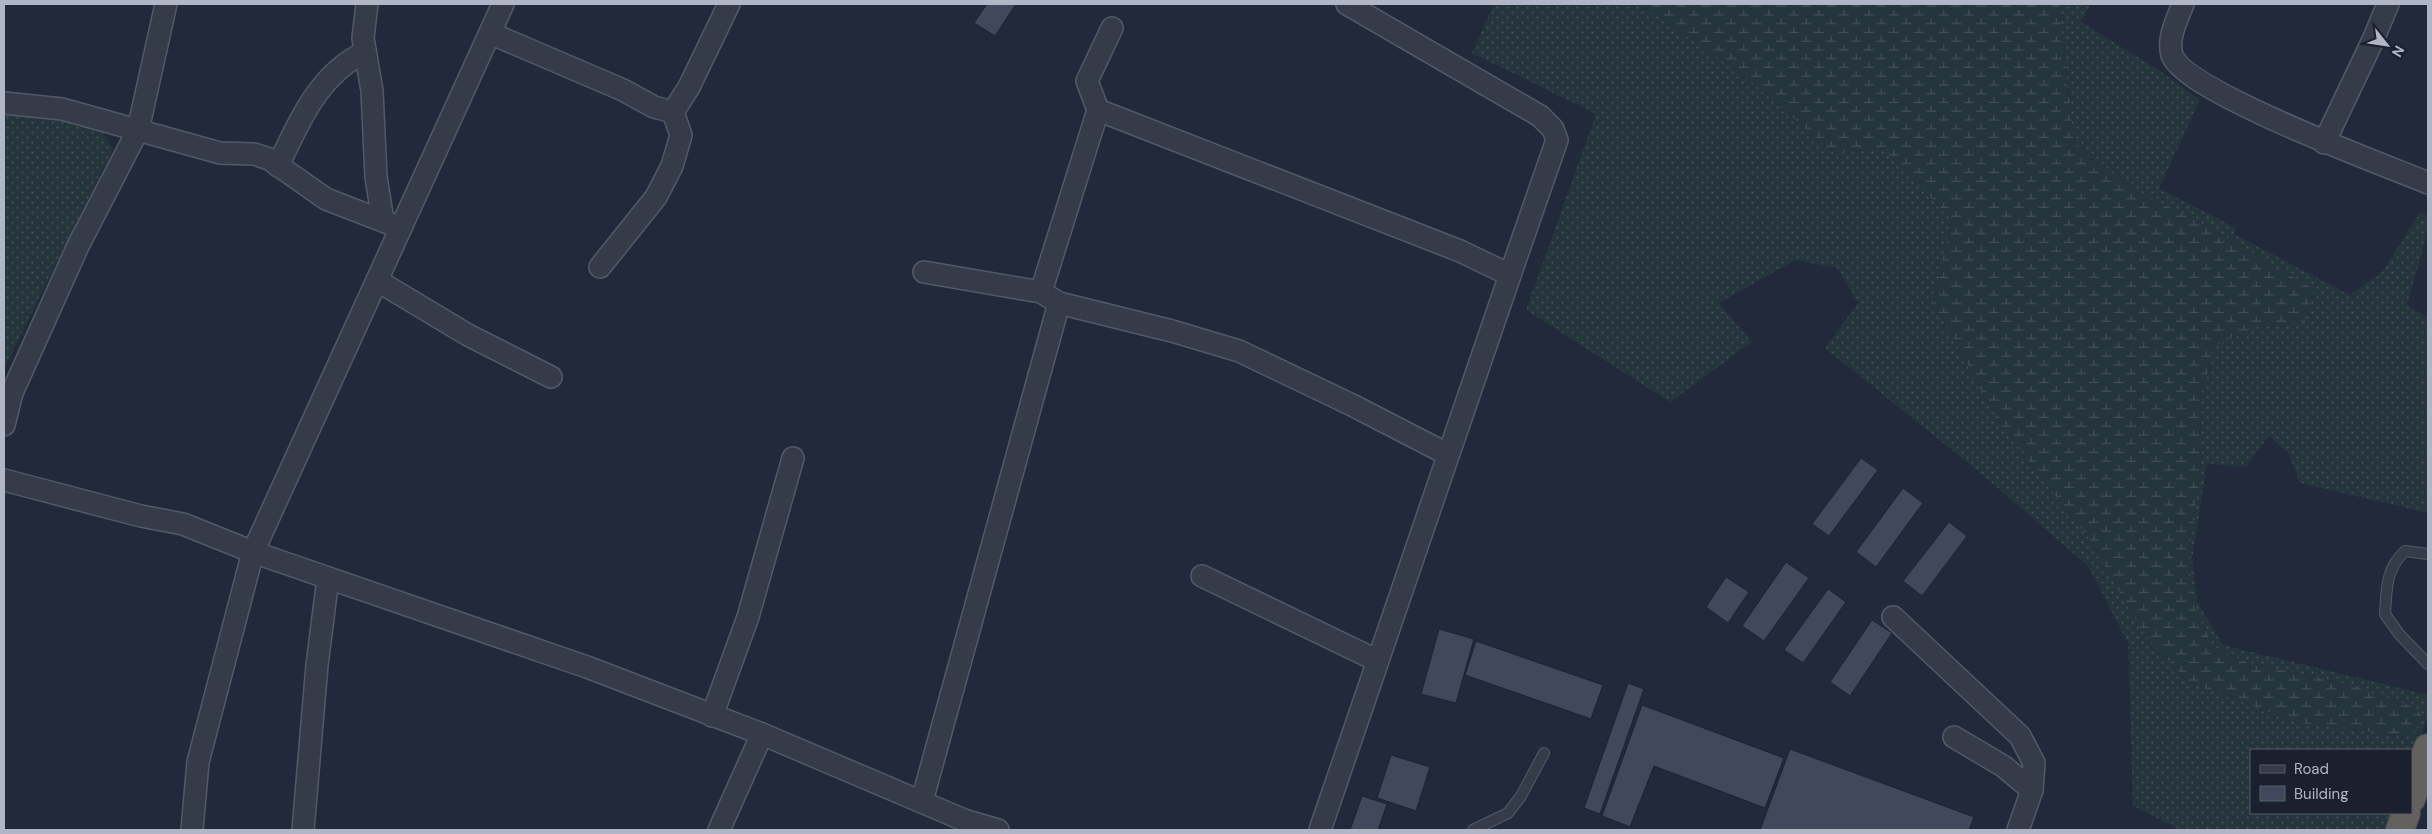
<svg xmlns="http://www.w3.org/2000/svg" width="2432" height="834" font-family="'DM Sans',sans-serif">
<style>
.grass{fill:url(#grass-dots)}
.wetland{fill:url(#wetland-marsh)}
.building{fill:#41485c;stroke:#1d2231}
.lines{fill:none;stroke-linecap:round;stroke-linejoin:round}
.service-casing{stroke:#535968;stroke-width:12}
.minor-casing{stroke:#535968;stroke-width:24}
.trunk-casing{stroke:#404655;stroke-width:30}
.service{stroke:#363b4a;stroke-width:10}
.minor{stroke:#363b4a;stroke-width:21}
.trunk{stroke:#62615e;stroke-width:28}
</style>
<defs>
<pattern id="grass-dots" width="8" height="8" patternUnits="userSpaceOnUse" patternTransform="scale(1.25)"><rect width="8" height="8" fill="#24353b"/><path d="M2 2h.1M6 6h.1" fill="none" stroke="#415056" stroke-width="1.8" stroke-linecap="round"/></pattern>
<pattern id="wetland-marsh" width="20" height="14" patternUnits="userSpaceOnUse" patternTransform="scale(1.25)"><rect width="20" height="14" fill="#24353b"/><path d="M1 5h8M5 5V1M11 12h8M15 12V8" fill="none" stroke="#415056"/></pattern>
</defs>
<rect width="100%" height="100%" fill="#22293a"/>
<g class="grass">
<path d="M 1494,4 L 1640,4 L 1745,76 L 1834,153 L 1882,148 L 1951,218 L 1934,303 L 1998,422 L 2088,537 L 2142,631 L 2188,682 L 2299,723 L 2413,737 L 2343,683 L 2248,663 L 2213,647 L 2192,600 L 2190,549 L 2202,454 L 2200,407 L 2214,346 L 2258,326 L 2305,322 L 2314,289 L 2190,217 L 2134,190 L 2074,143 L 2059,4 L 2091,4 L 2081,22 L 2159,70 L 2200,100 L 2159,188 L 2236,228 L 2234,234 L 2350,295 L 2383,271 L 2420,212 L 2428,216 L 2428,231 L 2407,305 L 2428,317 L 2428,513 L 2300,483 L 2288,453 L 2269,436 L 2246,467 L 2207,464 L 2192,559 L 2197,601 L 2223,645 L 2428,695 L 2428,714 L 2411,766 L 2411,750 L 2251,750 L 2251,813 L 2395,813 L 2389,830 L 2180,830 L 2133,806 L 2128,643 L 2088,566 L 1978,471 L 1825,348 L 1858,303 L 1837,268 L 1795,260 L 1719,303 L 1752,342 L 1670,402 L 1526,310 L 1596,114 L 1472,53 Z"/>
<path d="M 4,115 L 84,123 L 102,131 L 113,149 L 4,369 Z"/>
</g>
<path class="wetland" d="M 1640,4 L 2059,4 L 2074,143 L 2134,190 L 2190,217 L 2314,289 L 2305,322 L 2258,326 L 2214,346 L 2200,407 L 2202,454 L 2190,549 L 2192,600 L 2213,647 L 2248,663 L 2343,683 L 2414,707 L 2422,716 L 2413,737 L 2299,723 L 2188,682 L 2142,631 L 2088,537 L 1998,422 L 1934,303 L 1951,218 L 1882,148 L 1834,153 L 1745,76 Z"/>
<g class="building">
<path d="M 987,4 L 1016,4 L 995,36 L 974,23 Z"/>
<path d="M 1861,458 L 1878,470 L 1829,536 L 1812,524 Z"/>
<path d="M 1903,488 L 1923,503 L 1876,567 L 1856,552 Z"/>
<path d="M 1949,522 L 1967,536 L 1922,596 L 1903,581 Z"/>
<path d="M 1786,562 L 1809,578 L 1764,641 L 1742,626 Z"/>
<path d="M 1726,577 L 1749,592 L 1728,623 L 1706,607 Z"/>
<path d="M 1828,589 L 1846,602 L 1803,663 L 1784,650 Z"/>
<path d="M 1872,620 L 1892,633 L 1850,696 L 1830,682 Z"/>
<path d="M 1439,629 L 1474,639 L 1456,703 L 1421,694 Z"/>
<path d="M 1476,641 L 1603,685 L 1591,719 L 1465,675 Z"/>
<path d="M 1628,683 L 1644,689 L 1600,814 L 1584,808 Z"/>
<path d="M 1642,705 L 1784,758 L 1765,808 L 1654,766 L 1630,827 L 1602,816 Z"/>
<path d="M 1790,749 L 1974,817 L 1969,830 L 1760,830 Z"/>
<path d="M 1391,755 L 1430,767 L 1416,811 L 1377,798 Z"/>
<path d="M 1362,796 L 1387,804 L 1378,830 L 1350,830 Z"/>
</g>
<g class="lines">
<defs>
<g id="service">
<path d="M 2428,554 L 2405,551 C 2385,570 2387,589 2385,614 L 2399,634 L 2428,664"/>
<path d="M 1473,830 L 1508,813 L 1521,796 L 1544,753"/>
</g>
<g id="minor">
<path d="M 367,4 L 363,38 L 372,91 L 376,177 L 383,221"/>
<path d="M 1347,4 L 1540,116 L 1553,129 L 1557,140 L 1510,275"/>
<path d="M 2183,4 C 2177,20 2167,38 2172,55 C 2185,92 2385,165 2428,183"/>
<path d="M 1112,28 L 1087,81 L 1098,110 L 1460,251 L 1510,275 L 1320,830"/>
<path d="M 490,33 L 623,90 L 654,107 L 673,112"/>
<path d="M 4,103 L 62,109 L 220,153 L 254,154 L 269,159 L 326,199 L 401,228"/>
<path d="M 2324,143 L 2373,40 L 2388,4"/>
<path d="M 278,166 C 299,121 319,74 365,52"/>
<path d="M 600,267 L 656,197 L 672,166 L 681,135 L 673,112 L 689,87 L 729,4"/>
<path d="M 924,272 L 1041,292 L 1059,303 L 1172,331 L 1239,351 L 1352,405 L 1447,454"/>
<path d="M 378,281 L 468,335 L 551,377"/>
<path d="M 1041,292 L 1098,110"/>
<path d="M 4,425 L 12,393 L 78,246 L 138,130 L 166,4"/>
<path d="M 4,480 L 141,516 L 183,524 L 253,552 L 587,667 L 762,734 L 964,820 L 998,830"/>
<path d="M 1202,576 L 1376,660"/>
<path d="M 1893,617 L 2020,736 L 2034,763 L 2032,790"/>
<path d="M 712,716 L 748,617 L 793,458"/>
<path d="M 1954,737 L 2003,766 L 2032,790 L 2018,830"/>
<path d="M 922,801 L 1059,303"/>
<path d="M 192,830 L 198,762 L 253,552 L 503,4"/>
<path d="M 303,830 L 317,665 L 328,578"/>
<path d="M 719,830 L 762,734"/>
</g>
<g id="trunk">
<path d="M 2411,799 L 2428,748"/>
<path d="M 2400,830 L 2406,813"/>
</g>
</defs>
<use href="#service" class="service-casing"/>
<use href="#minor" class="minor-casing"/>
<use href="#trunk" class="trunk-casing"/>
<use href="#service" class="service"/>
<use href="#minor" class="minor"/>
<use href="#trunk" class="trunk"/>
</g>
<rect width="2432" height="834" fill="none" stroke="#b0b6c6" stroke-width="10"/>
<rect x="2250" y="749" width="162" height="65" fill="#1b202f" stroke="#575c6b"/>
<rect x="2260" y="765" width="25" height="8" fill="#363b4a" stroke="#575c6b"/>
<text x="2294" y="774" font-size="15" fill="#b0b6c6">Road</text>
<rect x="2260" y="786" width="25" height="15" fill="#41485c" stroke="#575c6b"/>
<text x="2294" y="799" font-size="15" fill="#b0b6c6">Building</text>
<g transform="translate(2387 45) rotate(120)" stroke="#1b202f" stroke-width="4" paint-order="stroke">
<path d="M0-4L9 19L0 12L-9 19Z" fill="#b0b6c6"/>
<text y="-8" font-size="14" font-weight="bold" text-anchor="middle" fill="#b0b6c6">N</text>
</g>
</svg>
